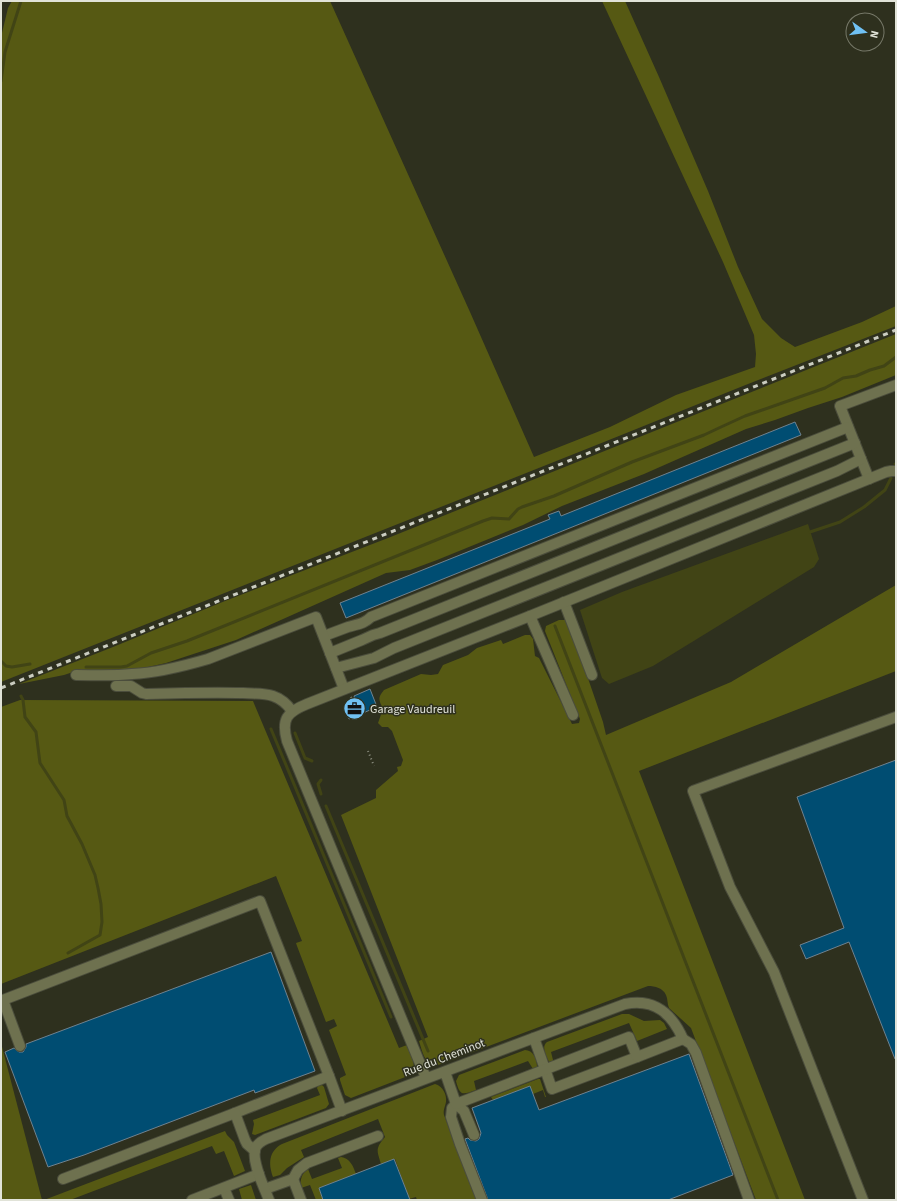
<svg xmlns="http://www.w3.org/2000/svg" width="897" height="1201" font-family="'Source Sans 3',sans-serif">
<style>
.green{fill:#565913}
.water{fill:#414415}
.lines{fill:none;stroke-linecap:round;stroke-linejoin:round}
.stream{stroke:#414415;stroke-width:3}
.building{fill:#004d72;stroke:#6f828f}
.minor-casing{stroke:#4b4d3c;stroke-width:12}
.path{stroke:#8d8f81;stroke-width:2;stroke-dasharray:1 3;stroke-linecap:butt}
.minor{stroke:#6e714f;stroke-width:10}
.rail{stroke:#caccc0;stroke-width:3;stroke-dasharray:5 5;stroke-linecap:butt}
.labels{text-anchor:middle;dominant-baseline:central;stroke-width:3;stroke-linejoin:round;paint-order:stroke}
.poi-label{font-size:12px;fill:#e1e3d8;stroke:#2e301e;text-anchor:start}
.street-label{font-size:12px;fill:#e1e3d8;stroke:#2e301e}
</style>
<rect width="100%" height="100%" fill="#2e301e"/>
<g class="green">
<path d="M 12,1 L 330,1 L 470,312 L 534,457 L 610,427 L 676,395 L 755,367 L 756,354 L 754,335 L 723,262 L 602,1 L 625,1 L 659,77 L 708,191 L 738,267 L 762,319 L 781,338 L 795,347 L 862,322 L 896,306 L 896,326 L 743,386 L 604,442 L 1,682 L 1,37 L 8,8 Z"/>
<path d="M 896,334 L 896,375 L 842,397 L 808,408 L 775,420 L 746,429 L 644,474 L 562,506 L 523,525 L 437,560 L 410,570 L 386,573 L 236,640 L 166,663 L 139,669 L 124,670 L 76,671 L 64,675 L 19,684 L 113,647 L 225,601 L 388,538 Z"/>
<path d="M 896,585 L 896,671 L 639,771 L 805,1200 L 756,1200 L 691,1028 L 669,1008 C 667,1004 668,999 666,995 C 663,988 655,986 648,986 L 438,1065 C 425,1068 422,1050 419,1041 L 428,1037 L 341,815 L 376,798 L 376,790 L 398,771 L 397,767 L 401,766 L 403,760 L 392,731 L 388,727 L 382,727 L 378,723 L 383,709 C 379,700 377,698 384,690 L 421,674 L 431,675 L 438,674 L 443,665 L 468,655 L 477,648 L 501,640 L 503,644 L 525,635 L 530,635 L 533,639 L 535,656 L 539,658 L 572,724 L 579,723 L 580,719 L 545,631 L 546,626 L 559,620 L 568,620 L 603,722 L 606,735 L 731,682 Z"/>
<path d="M 20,700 L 253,701 L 399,1048 L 407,1045 L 412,1057 L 415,1071 L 413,1074 L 351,1098 L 345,1095 L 340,1080 L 340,1078 L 346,1075 L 329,1030 L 337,1026 L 334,1019 L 326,1022 L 297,946 L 296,943 L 302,941 L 276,876 L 1,984 L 1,707 Z"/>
<path d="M 622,1014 L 629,1014 L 644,1021 L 660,1020 L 664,1023 L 667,1029 L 637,1041 L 629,1023 L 551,1052 L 553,1060 L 553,1061 L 549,1062 C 546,1055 541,1047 547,1042 Z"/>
<path d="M 1,1043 L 42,1200 L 1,1200 Z"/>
<path d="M 525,1050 C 533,1050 537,1059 537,1067 L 533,1069 L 528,1061 L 474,1081 L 476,1090 C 462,1095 460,1096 456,1081 L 459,1075 Z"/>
<path d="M 538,1079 L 540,1079 L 546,1097 L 545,1097 L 543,1090 L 533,1094 L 530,1086 L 493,1100 L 491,1097 Z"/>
<path d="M 435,1084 C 443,1086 447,1095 446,1102 C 445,1107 443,1110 444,1115 L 476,1200 L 417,1200 L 416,1197 L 409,1199 L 395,1159 L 381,1164 C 377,1150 375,1149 385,1137 L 378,1119 L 333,1137 L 301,1150 L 304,1157 L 287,1168 L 280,1175 L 273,1177 C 268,1163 269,1151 282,1144 Z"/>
<path d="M 322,1085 L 324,1087 L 329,1104 L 326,1108 L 255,1135 L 252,1134 L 254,1124 L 253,1120 L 320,1095 L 317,1088 L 318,1086 Z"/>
<path d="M 225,1131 L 227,1135 L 234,1142 L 245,1171 L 234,1176 L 224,1151 L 216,1154 L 212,1146 L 70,1200 L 44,1200 Z"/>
<path d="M 341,1157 C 350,1158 353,1166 356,1174 L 319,1188 L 323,1200 L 316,1200 L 310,1185 L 301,1188 C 300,1180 301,1174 308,1169 L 312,1179 L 342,1168 L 338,1158 Z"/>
<path d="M 251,1185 L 256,1200 L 242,1200 L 239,1189 Z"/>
</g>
<path class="water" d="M 808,524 L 819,559 L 814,567 L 653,666 L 609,684 L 602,678 L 580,610 L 622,592 Z"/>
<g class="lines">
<g class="stream">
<path d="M 1,81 L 5,52 L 21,1"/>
<path d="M 895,464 L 896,464"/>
<path d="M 810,532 L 840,522 L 864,507 L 885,490 L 891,478"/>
<path d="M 555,626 L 778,1200"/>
<path d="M 1,661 L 6,666 L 12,667 L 30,664"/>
<path d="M 86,667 L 121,667 L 127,666 L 151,653 L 187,641 L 483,521 L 492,518 L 509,519 L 518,509 L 522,507 L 554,496 L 632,462 L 704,435 L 721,427 L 745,416 L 825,388 L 843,378 L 856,376 L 870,370 L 884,366 L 896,357"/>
<path d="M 21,696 L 23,700 L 25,717 L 36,732 L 40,763 L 64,800 L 67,816 L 82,844 L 95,875 L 98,888 L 101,904 L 102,922 L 100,935 L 68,953"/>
<path d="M 271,729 L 391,1017"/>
<path d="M 295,733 L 305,758 L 312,761"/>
<path d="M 321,780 L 318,784 L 321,794"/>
<path d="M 326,806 L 428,1051"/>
</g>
</g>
<g class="building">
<path d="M 795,422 L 801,435 L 346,618 L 340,603 L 550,519 L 548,515 L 559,511 L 561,516 Z"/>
<path d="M 370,689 L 377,707 L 349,719 L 345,709 L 357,704 L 354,696 Z"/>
<path d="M 896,760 L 896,1059 L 895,1059 L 849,942 L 806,959 L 800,945 L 844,928 L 797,797 Z"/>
<path d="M 271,952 L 315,1071 L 255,1093 L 254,1090 L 84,1155 L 48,1167 L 5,1052 L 14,1048 L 19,1052 L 23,1052 L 26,1047 L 26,1044 Z"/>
<path d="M 689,1054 L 733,1175 L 668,1200 L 488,1200 L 465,1139 L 468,1138 L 470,1140 L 476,1141 L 479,1139 L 481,1133 L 472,1108 L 530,1086 L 539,1110 Z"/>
<path d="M 394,1159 L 410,1200 L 323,1200 L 319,1188 Z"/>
</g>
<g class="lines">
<defs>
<g id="minor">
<path d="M 869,479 L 840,406 L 896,385"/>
<path d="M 564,602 L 592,675"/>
<path d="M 530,616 L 573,715"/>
<path d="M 324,636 C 332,633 340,630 348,627 C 358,624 364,624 371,617 L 848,427"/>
<path d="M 330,653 L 362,640 L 373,635 L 380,633 L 855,443"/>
<path d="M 336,668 L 374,658 L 394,648 L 837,471 L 861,459"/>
<path d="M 76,675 C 95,675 113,676 132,674 C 157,673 184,666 208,659 L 316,617 L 344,689"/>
<path d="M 116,686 L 131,686 L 142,693 L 146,694 C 178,693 211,692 243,693 C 253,694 264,693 273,696 C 282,699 287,704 292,711"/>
<path d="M 534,1038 L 552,1089 L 637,1057"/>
<path d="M 683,1039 L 691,1044 L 696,1053 L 749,1200"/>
<path d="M 20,1046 L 3,1000 L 260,901 L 329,1076"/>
<path d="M 426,1078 L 287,741 C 281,719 287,712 307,704 L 530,616 L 886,472 L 891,471 L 896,471"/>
<path d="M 235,1113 L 329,1076 L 342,1111"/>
<path d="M 474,1135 L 464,1111 L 456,1104 L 452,1108 L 451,1117 L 460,1144 L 482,1200"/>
<path d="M 63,1179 L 235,1113 L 245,1140 L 247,1144 L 255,1151"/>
<path d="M 293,1179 L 298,1170 L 307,1163 L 378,1136"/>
<path d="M 224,1188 L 229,1200"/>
<path d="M 265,1189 L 293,1179 L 301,1200"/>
<path d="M 192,1200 L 259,1174"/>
<path d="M 269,1200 C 264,1187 250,1159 256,1147 C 258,1143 262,1141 266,1139 L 531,1039 L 625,1004 C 655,998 672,1014 683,1039 L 637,1057 L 629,1037 L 456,1104 L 445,1072"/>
<path d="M 863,1200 L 774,972 L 730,887 L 693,791 L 896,717"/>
</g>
</defs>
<use href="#minor" class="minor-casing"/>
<g class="path">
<path d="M 351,697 L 355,705"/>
<path d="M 368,751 L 374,766"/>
</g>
<use href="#minor" class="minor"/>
<path class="rail" d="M 1,688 L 896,330"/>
</g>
<defs>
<symbol id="office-disc" viewBox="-11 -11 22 22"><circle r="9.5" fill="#70c1f4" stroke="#2e301e"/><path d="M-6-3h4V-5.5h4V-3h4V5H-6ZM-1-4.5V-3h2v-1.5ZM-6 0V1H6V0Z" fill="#111"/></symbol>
</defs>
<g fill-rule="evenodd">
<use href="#office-disc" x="342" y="696" width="25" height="25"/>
</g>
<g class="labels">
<g class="poi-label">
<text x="370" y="709">Garage Vaudreuil</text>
</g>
<g class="street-label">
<text transform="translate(444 1058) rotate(-21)">Rue du Cheminot</text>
</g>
</g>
<rect width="897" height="1201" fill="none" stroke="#e1e3d8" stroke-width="4"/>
<g transform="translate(865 32) rotate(104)"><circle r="19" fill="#2e301e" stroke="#767868"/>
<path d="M0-3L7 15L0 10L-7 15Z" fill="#70c1f4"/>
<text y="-6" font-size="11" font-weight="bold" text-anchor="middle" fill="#e1e3d8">N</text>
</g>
</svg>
